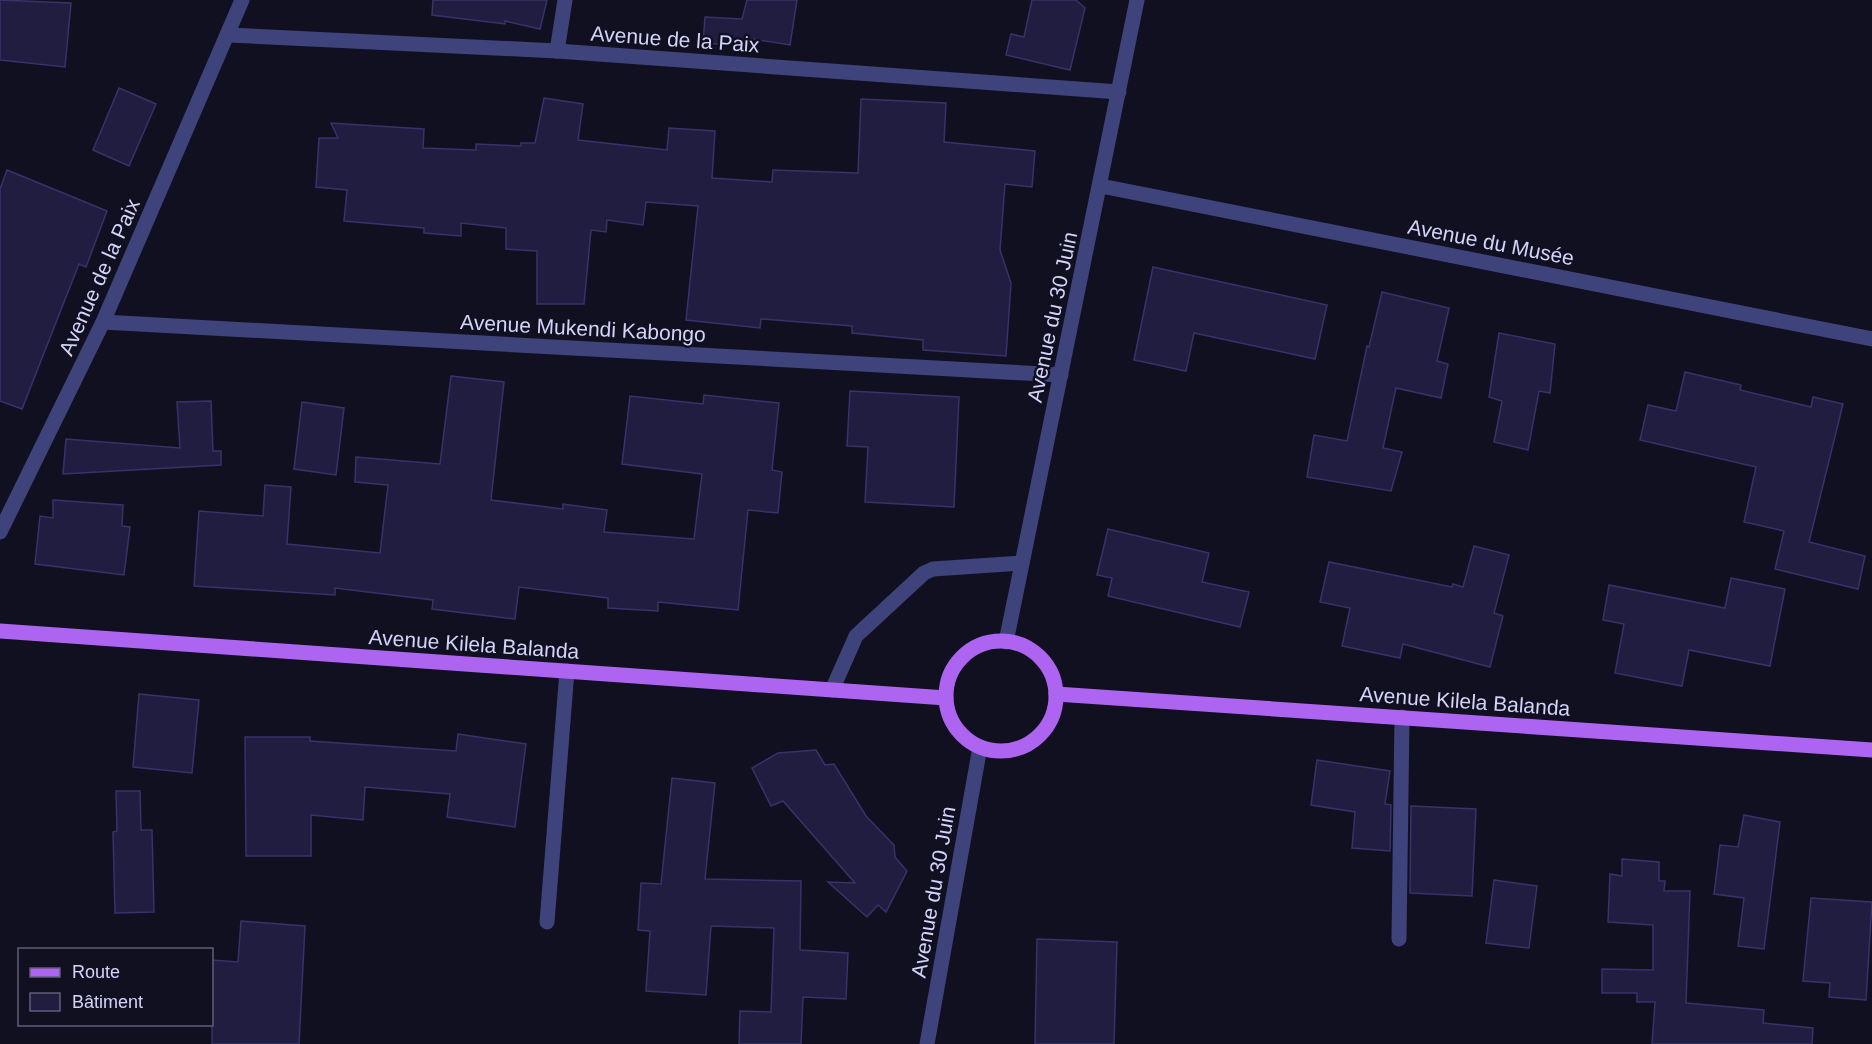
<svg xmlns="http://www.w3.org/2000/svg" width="1872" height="1044" font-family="Helvetica,sans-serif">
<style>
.building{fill:#211d40;stroke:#37326a;stroke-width:1.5}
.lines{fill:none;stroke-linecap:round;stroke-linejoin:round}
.minor{stroke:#3f437c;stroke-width:15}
.major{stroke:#ad65f1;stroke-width:15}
.labels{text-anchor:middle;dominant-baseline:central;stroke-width:5;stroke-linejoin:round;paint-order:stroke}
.street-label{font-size:21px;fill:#d4d4fb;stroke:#111021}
</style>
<rect width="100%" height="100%" fill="#111021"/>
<g class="building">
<path d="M 0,0 L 71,3 L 65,67 L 0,60 Z"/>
<path d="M 433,0 L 547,0 L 540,29 L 505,21 L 505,24 L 432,15 Z"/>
<path d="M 747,0 L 797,0 L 790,45 L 746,38 L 746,46 L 703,43 L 705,17 L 742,19 Z"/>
<path d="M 1032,0 L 1076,0 L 1085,8 L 1070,70 L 1006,55 L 1011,34 L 1024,37 Z"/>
<path d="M 119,88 L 156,104 L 129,166 L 93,150 Z"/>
<path d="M 544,98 L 583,104 L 578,140 L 667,150 L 669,128 L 715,131 L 712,178 L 772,182 L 773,170 L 858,173 L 861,99 L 946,103 L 944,142 L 1035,151 L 1032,187 L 1005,184 L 1000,250 L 1011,283 L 1006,356 L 923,350 L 923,340 L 852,333 L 852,326 L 761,319 L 760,328 L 686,320 L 698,206 L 646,202 L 643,225 L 607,220 L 606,232 L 591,230 L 584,304 L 537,304 L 537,251 L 506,249 L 506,228 L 461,223 L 461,236 L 424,233 L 424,228 L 344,221 L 347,190 L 316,187 L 319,138 L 338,138 L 331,123 L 424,129 L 423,148 L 476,150 L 476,144 L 521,146 L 521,143 L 535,143 Z"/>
<path d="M 7,170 L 107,211 L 86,267 L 79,264 L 22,409 L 0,401 L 0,189 Z"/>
<path d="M 1153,267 L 1327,305 L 1315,359 L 1194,333 L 1186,371 L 1134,360 Z"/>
<path d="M 1382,292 L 1449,308 L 1437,361 L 1448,364 L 1441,398 L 1396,388 L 1383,448 L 1402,452 L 1391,491 L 1307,477 L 1314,435 L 1347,441 L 1367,346 L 1369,347 Z"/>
<path d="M 1499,333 L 1555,344 L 1550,393 L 1539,391 L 1528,450 L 1494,442 L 1502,401 L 1489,397 Z"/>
<path d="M 1685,372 L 1741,385 L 1740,390 L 1811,407 L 1813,397 L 1843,404 L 1809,542 L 1865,556 L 1858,589 L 1775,569 L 1784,531 L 1744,522 L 1756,467 L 1640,440 L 1648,405 L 1676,411 Z"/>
<path d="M 451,376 L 504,382 L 491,500 L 563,509 L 563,504 L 607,510 L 604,532 L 694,539 L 702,474 L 622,464 L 630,396 L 703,404 L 704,395 L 779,403 L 772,470 L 782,472 L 778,513 L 748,510 L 738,610 L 658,602 L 658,611 L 608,608 L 608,598 L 519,587 L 515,619 L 432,609 L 433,600 L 335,588 L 335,595 L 194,586 L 199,511 L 263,516 L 265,485 L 291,487 L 287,544 L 380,553 L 388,485 L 355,482 L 356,457 L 440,464 Z"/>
<path d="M 850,391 L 959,397 L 954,507 L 865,502 L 868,447 L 847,446 Z"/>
<path d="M 211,401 L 213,451 L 221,451 L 221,465 L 63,474 L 66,439 L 180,448 L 177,402 Z"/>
<path d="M 302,402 L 344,408 L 336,475 L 294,469 Z"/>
<path d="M 53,500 L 123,505 L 122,526 L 130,527 L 124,575 L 35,564 L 40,516 L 53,518 Z"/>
<path d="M 1108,529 L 1209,553 L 1202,582 L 1249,592 L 1240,627 L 1108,596 L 1112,578 L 1097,575 Z"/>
<path d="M 1474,546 L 1509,555 L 1494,613 L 1503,616 L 1490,667 L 1403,644 L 1400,658 L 1342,646 L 1350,608 L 1320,602 L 1329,562 L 1452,587 L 1453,584 L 1463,587 Z"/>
<path d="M 1731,578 L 1785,589 L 1770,666 L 1689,650 L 1682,686 L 1615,673 L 1624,624 L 1603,620 L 1609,585 L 1725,608 Z"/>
<path d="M 139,694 L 199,700 L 192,773 L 133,767 Z"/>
<path d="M 458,734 L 526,744 L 515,827 L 447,817 L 450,794 L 365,787 L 363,820 L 311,815 L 311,856 L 246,856 L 245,737 L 310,737 L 310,741 L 456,751 Z"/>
<path d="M 816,750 L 825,765 L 834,764 L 866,816 L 894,845 L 895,857 L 907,871 L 886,912 L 878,905 L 867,917 L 828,882 L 855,883 L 783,801 L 771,806 L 752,768 L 778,753 Z"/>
<path d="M 1317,760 L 1390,771 L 1385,804 L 1391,805 L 1390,851 L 1352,848 L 1355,812 L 1311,805 Z"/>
<path d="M 672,778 L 715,783 L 705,879 L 801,881 L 800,950 L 848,953 L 846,999 L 803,997 L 801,1044 L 739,1044 L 740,1011 L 771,1012 L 774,928 L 711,926 L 706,995 L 646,991 L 650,931 L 638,930 L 641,883 L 661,884 Z"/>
<path d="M 116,791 L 140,791 L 141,830 L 152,830 L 154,912 L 115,913 L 113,832 L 117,831 Z"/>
<path d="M 1411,806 L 1476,809 L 1472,896 L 1410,893 Z"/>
<path d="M 1744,815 L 1780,822 L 1764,949 L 1738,946 L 1744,898 L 1714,894 L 1720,845 L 1738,847 Z"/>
<path d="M 1622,859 L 1659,862 L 1659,881 L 1665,881 L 1664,891 L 1690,891 L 1686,1003 L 1764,1010 L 1763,1023 L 1813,1028 L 1812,1044 L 1652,1044 L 1655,1002 L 1637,1002 L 1637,993 L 1602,993 L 1602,969 L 1653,970 L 1653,925 L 1608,922 L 1610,874 L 1622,876 Z"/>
<path d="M 1494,880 L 1537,886 L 1529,948 L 1486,943 Z"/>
<path d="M 1811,898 L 1872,902 L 1866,1000 L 1829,997 L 1830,983 L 1803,981 Z"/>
<path d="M 241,921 L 305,926 L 299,1044 L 212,1044 L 212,960 L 238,962 Z"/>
<path d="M 1037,939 L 1117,942 L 1114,1044 L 1035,1044 Z"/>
</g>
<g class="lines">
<g class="minor">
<path d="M 229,35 L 557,51 L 1119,92"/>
<path d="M 557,51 L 565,0"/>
<path d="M 1101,186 L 1872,339"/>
<path d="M 103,322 L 1061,375"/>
<path d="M 0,532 L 103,322 L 242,0"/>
<path d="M 1006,642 L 1137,0"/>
<path d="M 832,690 L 856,636 L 924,573 L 933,569 L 1022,563"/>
<path d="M 547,922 L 567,671"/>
<path d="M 1399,939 L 1402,717"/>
<path d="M 927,1044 L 980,747"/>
</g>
<g class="major">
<path d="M 0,631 L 946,698"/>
<circle cx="1001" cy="696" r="55"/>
<path d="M 1056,694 L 1872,750"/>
</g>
</g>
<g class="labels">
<g class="street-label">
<text transform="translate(675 39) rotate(4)">Avenue de la Paix</text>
<text transform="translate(1491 242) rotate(11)">Avenue du Musée</text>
<text transform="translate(99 277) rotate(-66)">Avenue de la Paix</text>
<text transform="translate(1052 317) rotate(-78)">Avenue du 30 Juin</text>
<text transform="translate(583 328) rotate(3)">Avenue Mukendi Kabongo</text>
<text transform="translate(474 644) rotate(4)">Avenue Kilela Balanda</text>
<text transform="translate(1465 701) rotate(4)">Avenue Kilela Balanda</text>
<text transform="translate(933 892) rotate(-80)">Avenue du 30 Juin</text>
</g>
</g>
<rect x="18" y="948" width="195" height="78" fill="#111021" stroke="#5f5e78" stroke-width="1.5"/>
<rect x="30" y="968" width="30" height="9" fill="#ad65f1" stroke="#5f5e78" stroke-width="1.5"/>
<text x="72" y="978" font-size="18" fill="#d4d4fb">Route</text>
<rect x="30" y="993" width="30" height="18" fill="#211d40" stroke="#5f5e78" stroke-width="1.5"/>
<text x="72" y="1008" font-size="18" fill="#d4d4fb">Bâtiment</text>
</svg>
